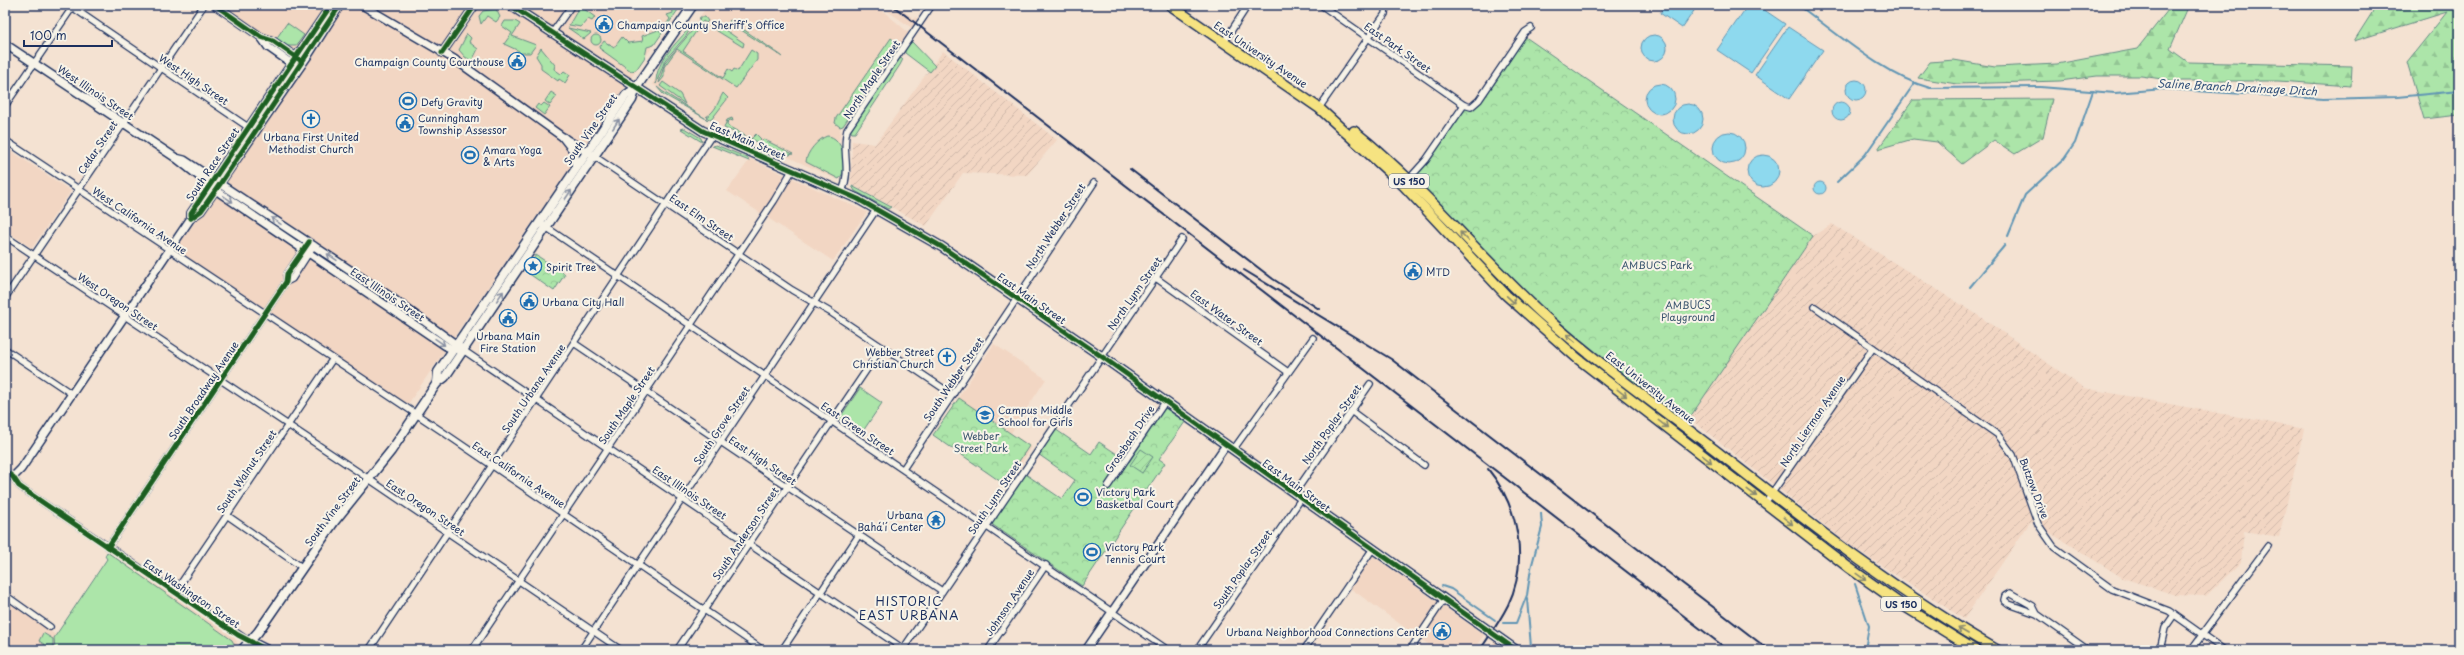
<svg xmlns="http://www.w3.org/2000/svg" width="2464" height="655" font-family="'Playpen Sans',sans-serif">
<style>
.built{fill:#f2d6c3}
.industrial{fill:url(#industrial-furrows)}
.grass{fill:#ace5a9;stroke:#648a84}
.forest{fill:url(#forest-firs);stroke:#648a84}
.park{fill:url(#park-crowns);stroke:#648a84}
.garden{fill:url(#garden-furrows);stroke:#648a84}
.water{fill:#8ed9ee;stroke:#6095b4}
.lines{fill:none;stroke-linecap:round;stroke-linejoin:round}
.stream{stroke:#6095b4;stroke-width:2}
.minor-casing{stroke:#1b2f5e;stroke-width:8}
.tertiary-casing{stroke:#1b2f5e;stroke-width:10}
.secondary-casing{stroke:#1b2f5e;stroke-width:11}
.primary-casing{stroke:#1b2f5e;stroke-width:12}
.minor{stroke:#f7f3e8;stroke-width:5.5}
.tertiary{stroke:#f7f3e8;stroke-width:7}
.secondary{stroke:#f7f3e8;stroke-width:8}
.primary{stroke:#f6e381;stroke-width:9}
.rail{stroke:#1b2f5e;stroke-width:2}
.cycleway-casing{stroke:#f7f3e8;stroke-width:8}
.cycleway{stroke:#1b5e20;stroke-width:5}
.oneway{stroke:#8991a3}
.oneway2{stroke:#888970}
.labels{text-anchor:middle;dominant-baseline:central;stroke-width:4;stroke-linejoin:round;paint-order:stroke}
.shield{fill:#f7f3e8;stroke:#5d6a87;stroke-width:1}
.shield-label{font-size:9px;font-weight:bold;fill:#1b2f5e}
.poi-label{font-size:10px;fill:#1b2f5e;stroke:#f7f3e8;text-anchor:start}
.street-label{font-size:10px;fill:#1b2f5e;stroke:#f7f3e8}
.park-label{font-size:10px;fill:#38536d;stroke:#f7f3e8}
.water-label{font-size:11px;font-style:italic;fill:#32517b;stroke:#f7f3e8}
.quarter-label{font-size:12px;letter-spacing:1px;fill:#1b2f5e;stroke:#f7f3e8}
</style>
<defs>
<pattern id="industrial-furrows" width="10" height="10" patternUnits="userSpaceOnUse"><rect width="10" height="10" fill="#f2d6c3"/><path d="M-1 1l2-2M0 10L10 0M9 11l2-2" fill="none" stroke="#cfb8aa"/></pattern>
<pattern id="forest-firs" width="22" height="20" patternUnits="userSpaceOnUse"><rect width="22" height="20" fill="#ace5a9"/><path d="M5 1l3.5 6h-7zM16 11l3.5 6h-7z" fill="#93c594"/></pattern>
<pattern id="park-crowns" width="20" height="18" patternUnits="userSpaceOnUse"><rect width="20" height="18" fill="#ace5a9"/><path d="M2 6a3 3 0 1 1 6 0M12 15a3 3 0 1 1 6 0" fill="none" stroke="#93c594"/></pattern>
<pattern id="garden-furrows" width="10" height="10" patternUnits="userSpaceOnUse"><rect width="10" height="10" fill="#ace5a9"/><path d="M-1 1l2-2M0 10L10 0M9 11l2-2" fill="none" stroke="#93c594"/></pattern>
</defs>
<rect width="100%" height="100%" fill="#f4e2d2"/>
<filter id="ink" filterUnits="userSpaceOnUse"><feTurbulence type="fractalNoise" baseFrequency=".025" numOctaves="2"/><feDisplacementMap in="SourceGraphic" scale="8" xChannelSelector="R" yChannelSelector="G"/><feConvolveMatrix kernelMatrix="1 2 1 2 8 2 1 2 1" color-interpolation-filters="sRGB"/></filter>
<g filter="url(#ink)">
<g class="built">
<path d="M 212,5 L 681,5 L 404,410 L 176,249 L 275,107 L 294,67 Z"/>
<path d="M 708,5 L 876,5 L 909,33 L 841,120 L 836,179 L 718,125 L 652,84 Z"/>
<path d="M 879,5 L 896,5 L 914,19 L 915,17 L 919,20 L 912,28 Z"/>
<path d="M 5,147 L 71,191 L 32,248 L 5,230 Z"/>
<path d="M 750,159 L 867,212 L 833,261 L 727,191 Z"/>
<path d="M 994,344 L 1046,379 L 1011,433 L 1032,447 L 1008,484 L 933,435 Z"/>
<path d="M 108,551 L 234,637 L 237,642 L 235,650 L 5,650 L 5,600 L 56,635 L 107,559 L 105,556 Z"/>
<path d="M 1373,556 L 1484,635 L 1473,650 L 1436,650 L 1350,588 Z"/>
</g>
<g class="industrial">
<path d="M 943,51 L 1057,140 L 1027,175 L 963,173 L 926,226 L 851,185 L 852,141 L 875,144 Z"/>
<path d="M 1832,224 L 1973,312 L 2084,388 L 2304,429 L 2279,537 L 2244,531 L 2241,562 L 2206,596 L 2175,595 L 2123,578 L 2031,521 L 1964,619 L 1851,546 L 1689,418 L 1813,236 Z"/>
<path d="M 1495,641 L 1507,650 L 1489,650 Z"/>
</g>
<g class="grass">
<path d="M 672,5 L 680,7 L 654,45 L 647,47 L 645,57 L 636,70 L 631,71 L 599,48 L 604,41 L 614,48 L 622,37 L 628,43 L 643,41 L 642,36 L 658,30 L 661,32 L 670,19 L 667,15 L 673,13 Z"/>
<path d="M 580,6 L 585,8 L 584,9 L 595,17 L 592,21 L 588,19 L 581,27 L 569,25 Z"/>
<path d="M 496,9 L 500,17 L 496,22 L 487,16 L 481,24 L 479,16 L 483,11 Z"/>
<path d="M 700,17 L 705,17 L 708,21 L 706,23 L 703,21 L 683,51 L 723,78 L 728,69 L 732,72 L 734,69 L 738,71 L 751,50 L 757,54 L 757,60 L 736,88 L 677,49 L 664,67 L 664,77 L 659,83 L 665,62 L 698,24 Z"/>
<path d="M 730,20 L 782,56 L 782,57 L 729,22 Z"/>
<path d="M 505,21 L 515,21 L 520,24 L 512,36 L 536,45 L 530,53 L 517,53 L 519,51 L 504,44 L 512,33 L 502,26 Z"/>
<path d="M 694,22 L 686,36 L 665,60 L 656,84 C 655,59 681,40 694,22 Z"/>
<path d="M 287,23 L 304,35 L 296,46 L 287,46 L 276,39 Z"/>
<path d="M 718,25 L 744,43 L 743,47 L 714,29 Z"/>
<path d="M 568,28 L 591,33 L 584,39 Z"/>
<path d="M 467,34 L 471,38 L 469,42 L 478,49 L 472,61 L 465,57 L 459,50 Z"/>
<circle cx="596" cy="40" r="5"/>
<path d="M 891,38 L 897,43 L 897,47 L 881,66 L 881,70 L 843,126 L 840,127 L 835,123 L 836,118 Z"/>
<path d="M 912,42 L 935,66 L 930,72 L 905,53 L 905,49 Z"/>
<path d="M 541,48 L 555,65 L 554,69 L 561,74 L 564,71 L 570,75 L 565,83 L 559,79 L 558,81 L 541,69 L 541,64 L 536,56 Z"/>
<path d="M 899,58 L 903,59 L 900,65 L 855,133 L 852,133 L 850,130 Z"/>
<path d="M 663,82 L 680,94 L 685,104 L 660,86 Z"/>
<path d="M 657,87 L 662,91 L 708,120 L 663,94 Z"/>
<path d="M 551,92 L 557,96 L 550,105 L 545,101 Z"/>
<path d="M 723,93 L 728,98 L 711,120 L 706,117 C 716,111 718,102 723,93 Z"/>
<path d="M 544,103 L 550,107 L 544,115 L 535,108 L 538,104 L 541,106 Z"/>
<path d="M 732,118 L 733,121 L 730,120 L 727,123 L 728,126 L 751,139 L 756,134 L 761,139 L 758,142 L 724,128 L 727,120 Z"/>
<path d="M 684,128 L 701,138 L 702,142 L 681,129 Z"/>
<path d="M 827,136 C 843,136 850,168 839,179 L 806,162 C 806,153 818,139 827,136 Z"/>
<path d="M 763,139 L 793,154 L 789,155 L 760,144 Z"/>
<path d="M 716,145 L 748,158 L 749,161 L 712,146 Z"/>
<path d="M 852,186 L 891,207 L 888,209 L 855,191 Z"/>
<path d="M 860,388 L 882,403 L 861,434 L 839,419 Z"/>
<path d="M 107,552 L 232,640 L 234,644 L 231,650 L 55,650 L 54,638 L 107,559 L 105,556 Z"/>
<path d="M 43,633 L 53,639 L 53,650 L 39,641 Z"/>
</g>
<g class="forest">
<path d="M 2172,5 L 2189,5 L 2170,49 L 2188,62 L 2352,66 L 2351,86 L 2278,81 L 2176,81 L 2141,76 L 2097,76 L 2060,81 L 1957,84 L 1918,78 L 1930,62 L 1954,60 L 1995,67 L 2057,64 L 2137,49 Z"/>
<path d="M 2377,5 L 2459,5 L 2459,115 L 2424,119 L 2407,62 L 2447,12 L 2354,41 Z"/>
<path d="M 2052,99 L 2043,137 L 2015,154 L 1994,140 L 1962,164 L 1937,142 L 1913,139 L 1878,149 L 1913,100 Z"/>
</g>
<g class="park">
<path d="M 1524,36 L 1813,236 L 1684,426 L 1571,338 L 1408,179 L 1426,160 L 1464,105 L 1471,107 Z"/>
<path d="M 536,255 L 565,274 L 554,291 L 525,271 Z"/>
<path d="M 959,398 L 1029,446 L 1004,484 L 933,435 Z"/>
<path d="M 1165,408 L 1185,422 L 1159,459 L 1165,463 L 1082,586 L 990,523 L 1024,473 L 1062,499 L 1075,480 L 1038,454 L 1055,429 L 1091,454 L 1099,442 L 1129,462 Z"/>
</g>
<path class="garden" d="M 1141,449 L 1153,457 L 1142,473 L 1130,465 Z"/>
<g class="water">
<path d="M 1665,5 L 1698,5 L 1682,28 L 1660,13 Z"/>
<path d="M 1748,5 L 1757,5 L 1785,24 L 1751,73 L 1717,50 Z"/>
<path d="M 1788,27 L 1823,50 L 1789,99 L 1755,75 Z"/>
<circle cx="1654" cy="48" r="13"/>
<circle cx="1856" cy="90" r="10"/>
<circle cx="1660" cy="99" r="15"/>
<circle cx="1841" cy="111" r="9"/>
<circle cx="1688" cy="119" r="15"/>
<circle cx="1729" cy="148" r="16"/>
<circle cx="1763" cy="171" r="16"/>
<circle cx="1820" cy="188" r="6"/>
</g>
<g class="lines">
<g class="stream">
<path d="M 1798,5 C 1837,33 1883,75 1930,88 L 2040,87 L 2115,93 L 2164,89 L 2323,99 L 2397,97 L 2459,91"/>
<path d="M 1837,182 L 1865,155 L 1914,84"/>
<path d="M 2008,236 L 2025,195 L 2064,159 L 2075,143 L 2093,91"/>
<path d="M 1970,287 L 2005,245"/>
<path d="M 1855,584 L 1869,626 L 1865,650"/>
<path d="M 1442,586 L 1451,589 L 1495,620"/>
<path d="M 1527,599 L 1531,647"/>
<path d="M 1503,623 L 1516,623 L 1527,595 L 1531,568 L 1542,527 L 1541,513"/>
</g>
<defs>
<g id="minor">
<path d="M 69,5 L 248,127"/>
<path d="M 1321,5 L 1464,105 L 1471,107 L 1479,100 L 1525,32 L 1531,28"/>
<path d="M 552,33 L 572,5"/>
<path d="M 1224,42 L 1248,5"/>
<path d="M 5,106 L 74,5"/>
<path d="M 1319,108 L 1385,14 L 1386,5"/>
<path d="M 5,140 L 443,432 L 763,650"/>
<path d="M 594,156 L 792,290 L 830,312 L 953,395"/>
<path d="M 1407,181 L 1426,160 L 1464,105"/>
<path d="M 842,192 C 852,169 841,152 847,130 L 932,5"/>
<path d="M 543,225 L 1168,650"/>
<path d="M 5,236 L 360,473 L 621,650"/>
<path d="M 1156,278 L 1288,372"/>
<path d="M 286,282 L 292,279 L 314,245"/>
<path d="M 5,298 L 204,5"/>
<path d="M 1815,307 L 1998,435 L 2013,455 L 2038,524 L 2054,547 L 2112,589 L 2169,611 L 2224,650"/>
<path d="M 574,343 L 942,591"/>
<path d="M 5,349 L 72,394"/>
<path d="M 463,350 L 905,650"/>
<path d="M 1351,411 L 1424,465"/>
<path d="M 1233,450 L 1313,338"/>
<path d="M 903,469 L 1094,183"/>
<path d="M 5,471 L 13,477 L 19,486 L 45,504 L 249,641"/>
<path d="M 1108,486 L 1165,402"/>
<path d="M 1294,494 L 1370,384"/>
<path d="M 1765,503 L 1873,348"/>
<path d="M 228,516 L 303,568"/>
<path d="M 108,547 L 286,282 L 287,274 L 305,247"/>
<path d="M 175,592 L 332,360"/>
<path d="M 5,595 L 50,627"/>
<path d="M 2037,614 L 2033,606 L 2010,593 L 2005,596 L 2004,600 L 2009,604 L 2037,614 L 2088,650"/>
<path d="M 903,649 L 1182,239"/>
<path d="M 369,650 L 712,135"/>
<path d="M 472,650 L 774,201 L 793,169"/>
<path d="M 581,650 L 876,210"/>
<path d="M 677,650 L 882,347"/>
<path d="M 782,650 L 859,535"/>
<path d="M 988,650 L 1046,565"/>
<path d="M 1197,650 L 1301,499"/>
<path d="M 1304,650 L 1372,550"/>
<path d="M 1410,650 L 1444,599"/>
<path d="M 2160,650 L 2165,628 L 2174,615"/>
<path d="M 2191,650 L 2268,546"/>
</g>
<g id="tertiary">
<path d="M 215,5 L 261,37 L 273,41 L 300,60"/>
<path d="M 362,5 L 454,59 L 564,138 L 592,155"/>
<path d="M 261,37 L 268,47 L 295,66"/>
<path d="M 5,44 L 176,158 L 220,193 L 446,346 L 452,349 L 463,350"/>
<path d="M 442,53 L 475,5"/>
<path d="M 176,158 L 184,160 L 388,295 L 461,348"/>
<path d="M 191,218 L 191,213 L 331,5"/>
<path d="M 13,477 L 21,469 L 191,218 L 201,211 L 307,57 L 340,5"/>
<path d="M 1086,650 L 1226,445"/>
</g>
<g id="secondary">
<path d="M 510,5 L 703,131 L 858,199 L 942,247 L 1101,356 L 1516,650"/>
<path d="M 564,138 L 574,151 L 576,166"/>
<path d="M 437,383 L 438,372 L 626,95 L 636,88"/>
<path d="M 249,641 L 267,650"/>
<path d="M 242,650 L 258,632 L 334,522 L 391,451 L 437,383 L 445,377 L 632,100 L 636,88 L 693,5"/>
</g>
<g id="primary">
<path d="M 1170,5 L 1319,108 L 1403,185 L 1506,295 L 1577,358 L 1848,567 L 1899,603 L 1975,650"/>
<path d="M 1354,131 C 1422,185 1478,255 1542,314 C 1598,364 1659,407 1719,453 C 1809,523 1898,593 1997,650"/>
</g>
</defs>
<use href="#minor" class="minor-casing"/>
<use href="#tertiary" class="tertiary-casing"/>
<use href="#secondary" class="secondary-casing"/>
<use href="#primary" class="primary-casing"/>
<use href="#minor" class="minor"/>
<use href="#tertiary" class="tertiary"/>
<use href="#secondary" class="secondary"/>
<use href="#primary" class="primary"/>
<g class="rail">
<path d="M 892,5 L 1728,650"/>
<path d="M 1130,169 L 1273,279 L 1319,309"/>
<path d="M 1244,270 L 1391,359 L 1769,650"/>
<path d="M 1480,650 C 1490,635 1500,621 1508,605 C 1529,561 1519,507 1488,469"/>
</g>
<defs>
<g id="cycleway">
<path d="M 215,5 L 261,37 L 273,41 L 300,60"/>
<path d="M 510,5 L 703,131 L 858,199 L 942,247 L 1101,356 L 1516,650"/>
<path d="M 442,53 L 475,5"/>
<path d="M 191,218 L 201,211 L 220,184 L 340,5"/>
<path d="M 191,218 L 191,213 L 331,5"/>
<path d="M 5,471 L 13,477 L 19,486 L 45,504 L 238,635 L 267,650"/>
<path d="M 108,547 L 286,282 L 287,274 L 309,242"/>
</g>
</defs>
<use href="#cycleway" class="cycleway-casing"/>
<use href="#cycleway" class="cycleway"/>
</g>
<defs><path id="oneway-shaft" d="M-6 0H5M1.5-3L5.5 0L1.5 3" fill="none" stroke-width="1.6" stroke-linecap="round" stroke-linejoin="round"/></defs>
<g class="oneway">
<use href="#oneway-shaft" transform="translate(616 124) rotate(-57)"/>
<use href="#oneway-shaft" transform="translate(568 195) rotate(-56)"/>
<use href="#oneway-shaft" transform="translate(228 199) rotate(34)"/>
<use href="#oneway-shaft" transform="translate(276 221) rotate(-146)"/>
<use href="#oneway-shaft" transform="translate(332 257) rotate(-146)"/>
<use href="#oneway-shaft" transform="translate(500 296) rotate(-56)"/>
<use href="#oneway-shaft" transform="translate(440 342) rotate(35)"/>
</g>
<g class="oneway2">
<use href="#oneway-shaft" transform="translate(1464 236) rotate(-134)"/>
<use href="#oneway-shaft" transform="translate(1511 300) rotate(43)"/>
<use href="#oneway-shaft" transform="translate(1571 338) rotate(-140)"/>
<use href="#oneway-shaft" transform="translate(1622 393) rotate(38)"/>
<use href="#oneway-shaft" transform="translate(1663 424) rotate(38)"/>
<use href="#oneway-shaft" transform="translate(1707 459) rotate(38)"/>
<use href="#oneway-shaft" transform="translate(1752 493) rotate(37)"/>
<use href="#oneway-shaft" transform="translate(1788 521) rotate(38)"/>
<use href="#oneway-shaft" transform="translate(1861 577) rotate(36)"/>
<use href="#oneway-shaft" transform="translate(1963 631) rotate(-150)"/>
</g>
</g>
<defs>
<symbol id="civic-ring" viewBox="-11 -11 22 22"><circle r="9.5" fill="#f7f3e8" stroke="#1f6fb2" stroke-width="1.5"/><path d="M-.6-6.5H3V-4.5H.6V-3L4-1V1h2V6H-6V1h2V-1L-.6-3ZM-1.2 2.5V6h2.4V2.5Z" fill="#1f6fb2"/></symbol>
<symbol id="stadium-ring" viewBox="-11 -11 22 22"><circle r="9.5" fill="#f7f3e8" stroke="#1f6fb2" stroke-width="1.5"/><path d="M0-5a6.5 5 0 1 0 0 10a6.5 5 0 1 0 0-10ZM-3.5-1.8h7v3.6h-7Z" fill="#1f6fb2"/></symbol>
<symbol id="church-ring" viewBox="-11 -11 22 22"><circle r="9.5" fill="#f7f3e8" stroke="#1f6fb2" stroke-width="1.5"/><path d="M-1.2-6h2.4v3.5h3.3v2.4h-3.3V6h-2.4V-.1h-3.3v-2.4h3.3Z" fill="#1f6fb2"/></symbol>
<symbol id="sight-ring" viewBox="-11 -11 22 22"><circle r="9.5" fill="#f7f3e8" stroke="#1f6fb2" stroke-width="1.5"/><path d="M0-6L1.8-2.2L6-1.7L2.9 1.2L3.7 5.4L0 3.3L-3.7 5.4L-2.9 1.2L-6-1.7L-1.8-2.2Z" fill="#1f6fb2"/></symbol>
<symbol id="school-ring" viewBox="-11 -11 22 22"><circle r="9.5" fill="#f7f3e8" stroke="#1f6fb2" stroke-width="1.5"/><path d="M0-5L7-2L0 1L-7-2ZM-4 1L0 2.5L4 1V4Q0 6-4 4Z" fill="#1f6fb2"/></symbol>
<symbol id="temple-ring" viewBox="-11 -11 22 22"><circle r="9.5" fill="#f7f3e8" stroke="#1f6fb2" stroke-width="1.5"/><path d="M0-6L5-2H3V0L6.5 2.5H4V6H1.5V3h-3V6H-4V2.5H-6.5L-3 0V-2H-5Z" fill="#1f6fb2"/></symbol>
</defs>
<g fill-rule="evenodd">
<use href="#civic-ring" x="594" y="14" width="20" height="20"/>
<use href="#civic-ring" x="507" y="51" width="20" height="20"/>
<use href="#stadium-ring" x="398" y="91" width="20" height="20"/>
<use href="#church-ring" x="301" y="109" width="20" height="20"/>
<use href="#civic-ring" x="395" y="113" width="20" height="20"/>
<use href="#stadium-ring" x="460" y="145" width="20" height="20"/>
<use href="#sight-ring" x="523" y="256" width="20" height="20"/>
<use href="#civic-ring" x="1403" y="261" width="20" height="20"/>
<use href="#civic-ring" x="519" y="291" width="20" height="20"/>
<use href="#civic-ring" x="498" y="308" width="20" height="20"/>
<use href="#church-ring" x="937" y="347" width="20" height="20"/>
<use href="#school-ring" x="975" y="405" width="20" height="20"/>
<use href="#stadium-ring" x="1073" y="487" width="20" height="20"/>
<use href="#temple-ring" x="926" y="510" width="20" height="20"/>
<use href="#stadium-ring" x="1082" y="542" width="20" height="20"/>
<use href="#civic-ring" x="1432" y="621" width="20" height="20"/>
</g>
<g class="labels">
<g class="shield">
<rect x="1389" y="174" width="40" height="14" rx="3"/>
<rect x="1881" y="597" width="40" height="14" rx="3"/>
</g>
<g class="shield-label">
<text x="1409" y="181">US 150</text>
<text x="1901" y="604">US 150</text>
</g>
<g class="poi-label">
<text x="617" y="24">Champaign County Sheriff's Office</text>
<text x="504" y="61" text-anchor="end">Champaign County Courthouse</text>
<text x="421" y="101">Defy Gravity</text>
<text x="418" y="117">Cunningham<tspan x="418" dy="12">Township Assessor</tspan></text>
<text x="311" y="136" text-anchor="middle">Urbana First United<tspan x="311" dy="12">Methodist Church</tspan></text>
<text x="483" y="149">Amara Yoga<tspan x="483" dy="12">&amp; Arts</tspan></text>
<text x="546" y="266">Spirit Tree</text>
<text x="1426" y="271">MTD</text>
<text x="542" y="301">Urbana City Hall</text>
<text x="508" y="335" text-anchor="middle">Urbana Main<tspan x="508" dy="12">Fire Station</tspan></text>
<text x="934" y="351" text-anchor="end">Webber Street<tspan x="934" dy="12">Christian Church</tspan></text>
<text x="998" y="409">Campus Middle<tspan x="998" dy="12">School for Girls</tspan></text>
<text x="1096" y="491">Victory Park<tspan x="1096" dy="12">Basketbal Court</tspan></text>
<text x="923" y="514" text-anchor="end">Urbana<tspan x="923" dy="12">Bahá'í Center</tspan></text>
<text x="1105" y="546">Victory Park<tspan x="1105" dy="12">Tennis Court</tspan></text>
<text x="1429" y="631" text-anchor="end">Urbana Neighborhood Connections Center</text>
</g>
<g class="street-label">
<text transform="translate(1398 47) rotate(35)">East Park Street</text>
<text transform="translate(1261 54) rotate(34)">East University Avenue</text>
<text transform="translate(194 79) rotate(34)">West High Street</text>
<text transform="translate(871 79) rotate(-56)">North Maple Street</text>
<text transform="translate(96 92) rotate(34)">West Illinois Street</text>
<text transform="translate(590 129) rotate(-55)">South Vine Street</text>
<text transform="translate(748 140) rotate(23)">East Main Street</text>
<text transform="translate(97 147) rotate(-56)">Cedar Street</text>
<text transform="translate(212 164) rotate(-56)">South Race Street</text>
<text transform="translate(702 217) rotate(34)">East Elm Street</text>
<text transform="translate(140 220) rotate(34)">West California Avenue</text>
<text transform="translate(1055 226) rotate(-57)">North Webber Street</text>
<text transform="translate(1134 293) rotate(-55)">North Lynn Street</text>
<text transform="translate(388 294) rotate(34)">East Illinois Street</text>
<text transform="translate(1032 298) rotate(35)">East Main Street</text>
<text transform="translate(118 301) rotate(34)">West Oregon Street</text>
<text transform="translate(1227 317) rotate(36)">East Water Street</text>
<text transform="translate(953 379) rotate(-56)">South Webber Street</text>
<text transform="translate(1651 387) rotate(38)">East University Avenue</text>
<text transform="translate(533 388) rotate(-56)">South Urbana Avenue</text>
<text transform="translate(203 390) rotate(-56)">South Broadway Avenue</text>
<text transform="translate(626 405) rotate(-56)">South Maple Street</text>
<text transform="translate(1812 421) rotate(-56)">North Lierman Avenue</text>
<text transform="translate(1331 424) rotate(-55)">North Poplar Street</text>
<text transform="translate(721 425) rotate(-56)">South Grove Street</text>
<text transform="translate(858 428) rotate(34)">East Green Street</text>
<text transform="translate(1129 439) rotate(-56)">Grossbach Drive</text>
<text transform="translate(763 460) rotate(34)">East High Street</text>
<text transform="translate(246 471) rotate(-56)">South Walnut Street</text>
<text transform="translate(519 474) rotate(34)">East California Avenue</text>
<text transform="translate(1297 485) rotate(36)">East Main Street</text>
<text transform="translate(2035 488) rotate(69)">Butzow Drive</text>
<text transform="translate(690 492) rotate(34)">East Illinois Street</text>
<text transform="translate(994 497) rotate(-56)">South Lynn Street</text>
<text transform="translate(426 507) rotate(34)">East Oregon Street</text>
<text transform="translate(332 511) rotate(-53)">South Vine Street</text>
<text transform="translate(745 533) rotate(-56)">South Anderson Street</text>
<text transform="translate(1242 569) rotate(-55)">South Poplar Street</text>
<text transform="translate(192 593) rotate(34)">East Washington Street</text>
<text transform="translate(1009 602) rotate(-56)">Johnson Avenue</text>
</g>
<g class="park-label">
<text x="1657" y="264">AMBUCS Park</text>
<text x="1688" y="304">AMBUCS<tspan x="1688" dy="12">Playground</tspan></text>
<text x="981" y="435">Webber<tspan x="981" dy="12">Street Park</tspan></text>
</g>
<g class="water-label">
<text transform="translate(2237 87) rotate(3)">Saline Branch Drainage Ditch</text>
</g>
<g class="quarter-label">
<text x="909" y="601">HISTORIC<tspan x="909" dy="14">EAST URBANA</tspan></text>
</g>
</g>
<rect width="2464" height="655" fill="none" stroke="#f7f3e8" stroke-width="20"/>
<rect x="10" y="10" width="2444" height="635" fill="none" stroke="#1b2f5e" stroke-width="1.5" filter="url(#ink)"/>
<path d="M24 40v6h88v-6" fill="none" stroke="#1b2f5e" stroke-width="2"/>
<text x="30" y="40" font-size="12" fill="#1b2f5e" stroke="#f7f3e8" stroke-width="3" paint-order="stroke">100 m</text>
</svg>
